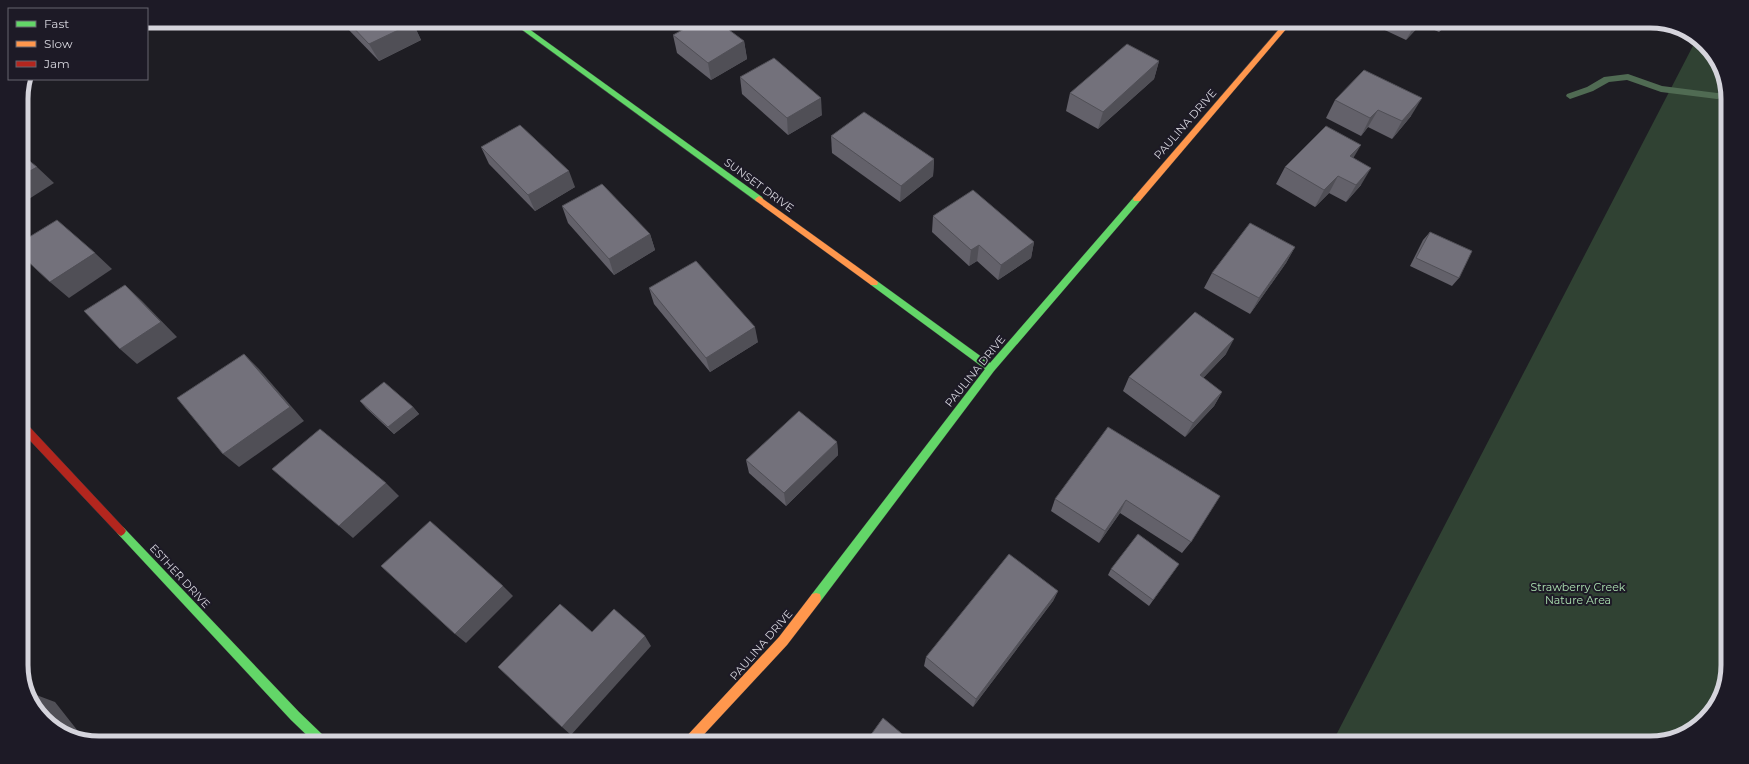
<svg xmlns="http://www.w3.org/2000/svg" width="1749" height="764" font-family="Montserrat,sans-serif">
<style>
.green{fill:#304233}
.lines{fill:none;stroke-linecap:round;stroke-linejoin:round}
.stream{fill:#506b53;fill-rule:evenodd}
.fast-casing{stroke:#38373c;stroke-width:1}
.slow-casing{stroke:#38373c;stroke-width:1}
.jam-casing{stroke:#38373c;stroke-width:1}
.fast{fill:#63d668;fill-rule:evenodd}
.slow{fill:#ff974d;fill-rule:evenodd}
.jam{fill:#b3261e;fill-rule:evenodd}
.wall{fill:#63616a}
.shaded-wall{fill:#504f56}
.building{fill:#73717b;stroke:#504f56}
.labels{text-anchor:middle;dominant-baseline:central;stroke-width:4;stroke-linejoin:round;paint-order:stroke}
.street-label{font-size:11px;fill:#d5d4dc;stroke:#1d1a26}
.park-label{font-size:11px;fill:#ace0b1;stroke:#1d1a26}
.rim{fill:none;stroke:#d5d4dc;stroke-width:5}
</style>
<rect width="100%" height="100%" fill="#1e1d23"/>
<path class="green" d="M 1696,40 L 1715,55 L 1728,94 L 1728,665 L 1722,695 L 1694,730 L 1650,743 L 1332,743 Z"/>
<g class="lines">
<path class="stream" d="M 1628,74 L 1662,86 L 1717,93 L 1727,91 L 1728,97 L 1717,99 L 1661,92 L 1627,80 L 1609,82 L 1593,91 L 1570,99 L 1566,96 L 1567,94 L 1587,87 L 1604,77 Z"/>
<defs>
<g id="fast">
<path d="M 510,21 L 518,21 L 762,197 L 763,199 L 762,201 L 756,201 Z"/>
<path d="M 1137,196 L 1140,197 L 1141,199 L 1140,201 L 994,371 L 820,602 L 816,603 L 812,602 L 811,598 L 812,594 L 985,369 L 871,285 L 870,283 L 871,281 L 877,281 L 990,363 L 1134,197 Z"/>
<path d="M 121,526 L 124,528 L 299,712 L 327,739 L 329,743 L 315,743 L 291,720 L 118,534 L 116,531 L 118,528 Z"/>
</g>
<g id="slow">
<path d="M 1286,21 L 1293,21 L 1140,201 L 1134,201 L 1133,199 L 1134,197 Z"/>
<path d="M 759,196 L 877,281 L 878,283 L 877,285 L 871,285 L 756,201 L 755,199 Z"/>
<path d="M 816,593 L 820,594 L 821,598 L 820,602 L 787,645 L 696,743 L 682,743 L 684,739 L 779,637 L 812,594 Z"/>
</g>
<path id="jam" d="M 21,420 L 24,421 L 124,528 L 126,531 L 124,534 L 121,536 L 118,534 L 21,431 Z"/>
</defs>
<use href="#fast" class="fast-casing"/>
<use href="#slow" class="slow-casing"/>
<use href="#jam" class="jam-casing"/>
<use href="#fast" class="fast"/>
<use href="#slow" class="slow"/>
<use href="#jam" class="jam"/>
</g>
<g class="wall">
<path d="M 342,21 L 411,21 L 413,23 L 421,40 L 379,61 L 346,27 Z"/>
<path d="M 955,21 L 962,21 L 959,24 Z"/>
<path d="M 1373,21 L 1450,21 L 1439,32 L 1421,24 L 1406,40 L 1372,24 Z"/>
<path d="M 673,35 L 744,41 L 747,59 L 711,80 L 677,53 Z"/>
<path d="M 1159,61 L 1154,79 L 1098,129 L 1066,111 L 1070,93 Z"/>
<path d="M 740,77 L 822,115 L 788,135 L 742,94 Z"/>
<path d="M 1335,100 L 1411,116 L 1392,139 L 1368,127 L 1361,136 L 1326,118 Z"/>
<path d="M 831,136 L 934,159 L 933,176 L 900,202 L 832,153 Z"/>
<path d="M 481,147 L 575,187 L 535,211 L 489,164 Z"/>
<path d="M 1354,158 L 1361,185 L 1346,202 L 1329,193 L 1315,207 L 1276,184 L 1285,167 Z"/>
<path d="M 562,206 L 650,234 L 655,250 L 614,275 L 568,223 Z"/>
<path d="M 933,216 L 1034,242 L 1031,258 L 998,280 L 977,261 L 969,266 L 932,232 Z"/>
<path d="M 1430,232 L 1459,278 L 1452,286 L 1410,266 L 1423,240 Z"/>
<path d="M 1295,247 L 1286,263 L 1250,314 L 1204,288 L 1212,273 Z"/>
<path d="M 649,288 L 758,342 L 710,372 L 654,304 Z"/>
<path d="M 1226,354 L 1203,378 L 1222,392 L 1214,406 L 1185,437 L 1123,391 L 1129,377 Z"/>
<path d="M 360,401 L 413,407 L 419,414 L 394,434 L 366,408 Z"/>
<path d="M 837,442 L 838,455 L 786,506 L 749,473 L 746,460 Z"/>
<path d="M 1220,496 L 1191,542 L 1182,553 L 1120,513 L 1099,543 L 1051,511 L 1055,499 Z"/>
<path d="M 1179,564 L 1149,606 L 1108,575 L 1111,569 Z"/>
<path d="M 1058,591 L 1053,601 L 973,707 L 924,666 L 926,657 Z"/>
</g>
<g class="shaded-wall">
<path d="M 1417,21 L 1423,21 L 1421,24 L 1406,40 Z"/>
<path d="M 1446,21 L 1450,21 L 1439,32 Z"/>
<path d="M 413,23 L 421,40 L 379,61 L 369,44 Z"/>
<path d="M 744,41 L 747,59 L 711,80 L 708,63 Z"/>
<path d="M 1159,61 L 1154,79 L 1098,129 L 1103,112 Z"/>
<path d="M 821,98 L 822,115 L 788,135 L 787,118 Z"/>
<path d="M 1422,98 L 1411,116 L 1392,139 L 1402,121 Z"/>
<path d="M 1378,110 L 1368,127 L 1361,136 L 1370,118 Z"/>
<path d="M 1361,145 L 1351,162 L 1350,156 Z"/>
<path d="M 934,159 L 933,176 L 900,202 L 901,186 Z"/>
<path d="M 37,167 L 54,183 L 21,204 L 21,176 Z"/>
<path d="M 1371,168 L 1361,185 L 1346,202 L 1356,185 Z"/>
<path d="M 569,171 L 575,187 L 535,211 L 528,195 Z"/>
<path d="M 1338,176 L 1329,193 L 1315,207 L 1324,190 Z"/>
<path d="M 650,234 L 655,250 L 614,275 L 609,259 Z"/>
<path d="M 1034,242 L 1031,258 L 998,280 L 1001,265 Z"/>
<path d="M 979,245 L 977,261 L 969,266 L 971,250 Z"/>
<path d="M 1295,247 L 1286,263 L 1250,314 L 1259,298 Z"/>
<path d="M 95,253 L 112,269 L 69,298 L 50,282 Z"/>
<path d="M 125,285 L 142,301 L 177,337 L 137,364 L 120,349 Z"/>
<path d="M 755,327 L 758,342 L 710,372 L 706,358 Z"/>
<path d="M 1234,339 L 1226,354 L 1192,390 L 1200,375 Z"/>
<path d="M 244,354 L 259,369 L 304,421 L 239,467 L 223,454 Z"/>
<path d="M 1222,392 L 1214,406 L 1185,437 L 1193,423 Z"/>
<path d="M 413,407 L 419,414 L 394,434 L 388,427 Z"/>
<path d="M 837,442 L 838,455 L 786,506 L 784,493 Z"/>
<path d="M 386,483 L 399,496 L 353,538 L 339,526 Z"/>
<path d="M 1126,500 L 1120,513 L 1099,543 L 1105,531 Z"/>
<path d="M 503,586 L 513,596 L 466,643 L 455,634 Z"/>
<path d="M 1058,591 L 1053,601 L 973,707 L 976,699 Z"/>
<path d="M 645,636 L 651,646 L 571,735 L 562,727 Z"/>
<path d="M 31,693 L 55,702 L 85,740 L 69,737 L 57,727 Z"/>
</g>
<g class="building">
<path d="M 347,21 L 411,21 L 413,23 L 369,44 Z"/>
<path d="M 699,21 L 717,21 L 744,41 L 708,63 L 673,35 Z"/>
<path d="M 1127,44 L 1159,61 L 1103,112 L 1070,93 Z"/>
<path d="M 774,58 L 821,98 L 787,118 L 740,77 Z"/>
<path d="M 1364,70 L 1422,98 L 1402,121 L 1378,110 L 1370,118 L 1335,100 Z"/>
<path d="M 864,112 L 934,159 L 901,186 L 831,136 Z"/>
<path d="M 520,125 L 569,171 L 528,195 L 481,147 Z"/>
<path d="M 1326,126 L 1361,145 L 1350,156 L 1371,168 L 1356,185 L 1338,176 L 1324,190 L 1285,167 Z"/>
<path d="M 21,154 L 37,167 L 21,176 Z"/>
<path d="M 602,184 L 650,234 L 609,259 L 562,206 Z"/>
<path d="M 973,190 L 1034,242 L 1001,265 L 979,245 L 971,250 L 933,216 Z"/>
<path d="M 57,220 L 95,253 L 50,282 L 21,255 L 21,242 Z"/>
<path d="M 1250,223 L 1295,247 L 1259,298 L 1212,273 Z"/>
<path d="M 1430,232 L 1472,251 L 1459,278 L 1416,258 Z"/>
<path d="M 696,261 L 755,327 L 706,358 L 649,288 Z"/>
<path d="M 125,285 L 161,322 L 120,349 L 84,311 Z"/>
<path d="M 1195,312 L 1234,339 L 1200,375 L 1222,392 L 1193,423 L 1129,377 Z"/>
<path d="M 244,354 L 290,407 L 223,454 L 177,398 Z"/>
<path d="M 384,382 L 413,407 L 388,427 L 360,401 Z"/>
<path d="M 799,411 L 837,442 L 784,493 L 746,460 Z"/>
<path d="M 1108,427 L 1220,496 L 1191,542 L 1126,500 L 1105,531 L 1055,499 Z"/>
<path d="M 320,429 L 386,483 L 339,526 L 272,469 Z"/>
<path d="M 430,521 L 503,586 L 455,634 L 381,566 Z"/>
<path d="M 1138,534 L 1179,564 L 1153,600 L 1111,569 Z"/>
<path d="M 1009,554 L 1058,591 L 976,699 L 926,657 Z"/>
<path d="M 560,604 L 592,632 L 614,609 L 645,636 L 562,727 L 498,667 Z"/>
<path d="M 31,693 L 57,727 L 34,709 L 29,695 Z"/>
<path d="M 883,718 L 913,743 L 865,743 Z"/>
</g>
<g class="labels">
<g class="street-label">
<text transform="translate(1185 124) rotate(-49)">PAULINA DRIVE</text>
<text transform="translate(759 185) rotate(36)">SUNSET DRIVE</text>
<text transform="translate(975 371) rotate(-51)">PAULINA DRIVE</text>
<text transform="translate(180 576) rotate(47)">ESTHER DRIVE</text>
<text transform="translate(761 645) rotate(-49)">PAULINA DRIVE</text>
</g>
<g class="park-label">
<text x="1578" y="587">Strawberry Creek<tspan x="1578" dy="13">Nature Area</tspan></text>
</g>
</g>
<path d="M0 0H1749V764H0ZM99 28H1650A71 71 0 0 1 1721 99V665A71 71 0 0 1 1650 736H99A71 71 0 0 1 28 665V99A71 71 0 0 1 99 28Z" fill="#1d1a26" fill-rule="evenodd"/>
<path class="rim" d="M99 28H1650A71 71 0 0 1 1721 99V665A71 71 0 0 1 1650 736H99A71 71 0 0 1 28 665V99A71 71 0 0 1 99 28Z"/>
<rect x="8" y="8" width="140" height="72" fill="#1d1a26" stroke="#67646f"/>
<rect x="16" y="21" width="20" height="6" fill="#63d668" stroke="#67646f"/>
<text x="44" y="28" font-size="12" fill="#d5d4dc">Fast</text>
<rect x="16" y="41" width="20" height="6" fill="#ff974d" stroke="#67646f"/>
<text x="44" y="48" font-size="12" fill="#d5d4dc">Slow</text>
<rect x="16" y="61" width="20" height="6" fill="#b3261e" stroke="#67646f"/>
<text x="44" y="68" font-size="12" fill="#d5d4dc">Jam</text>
</svg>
